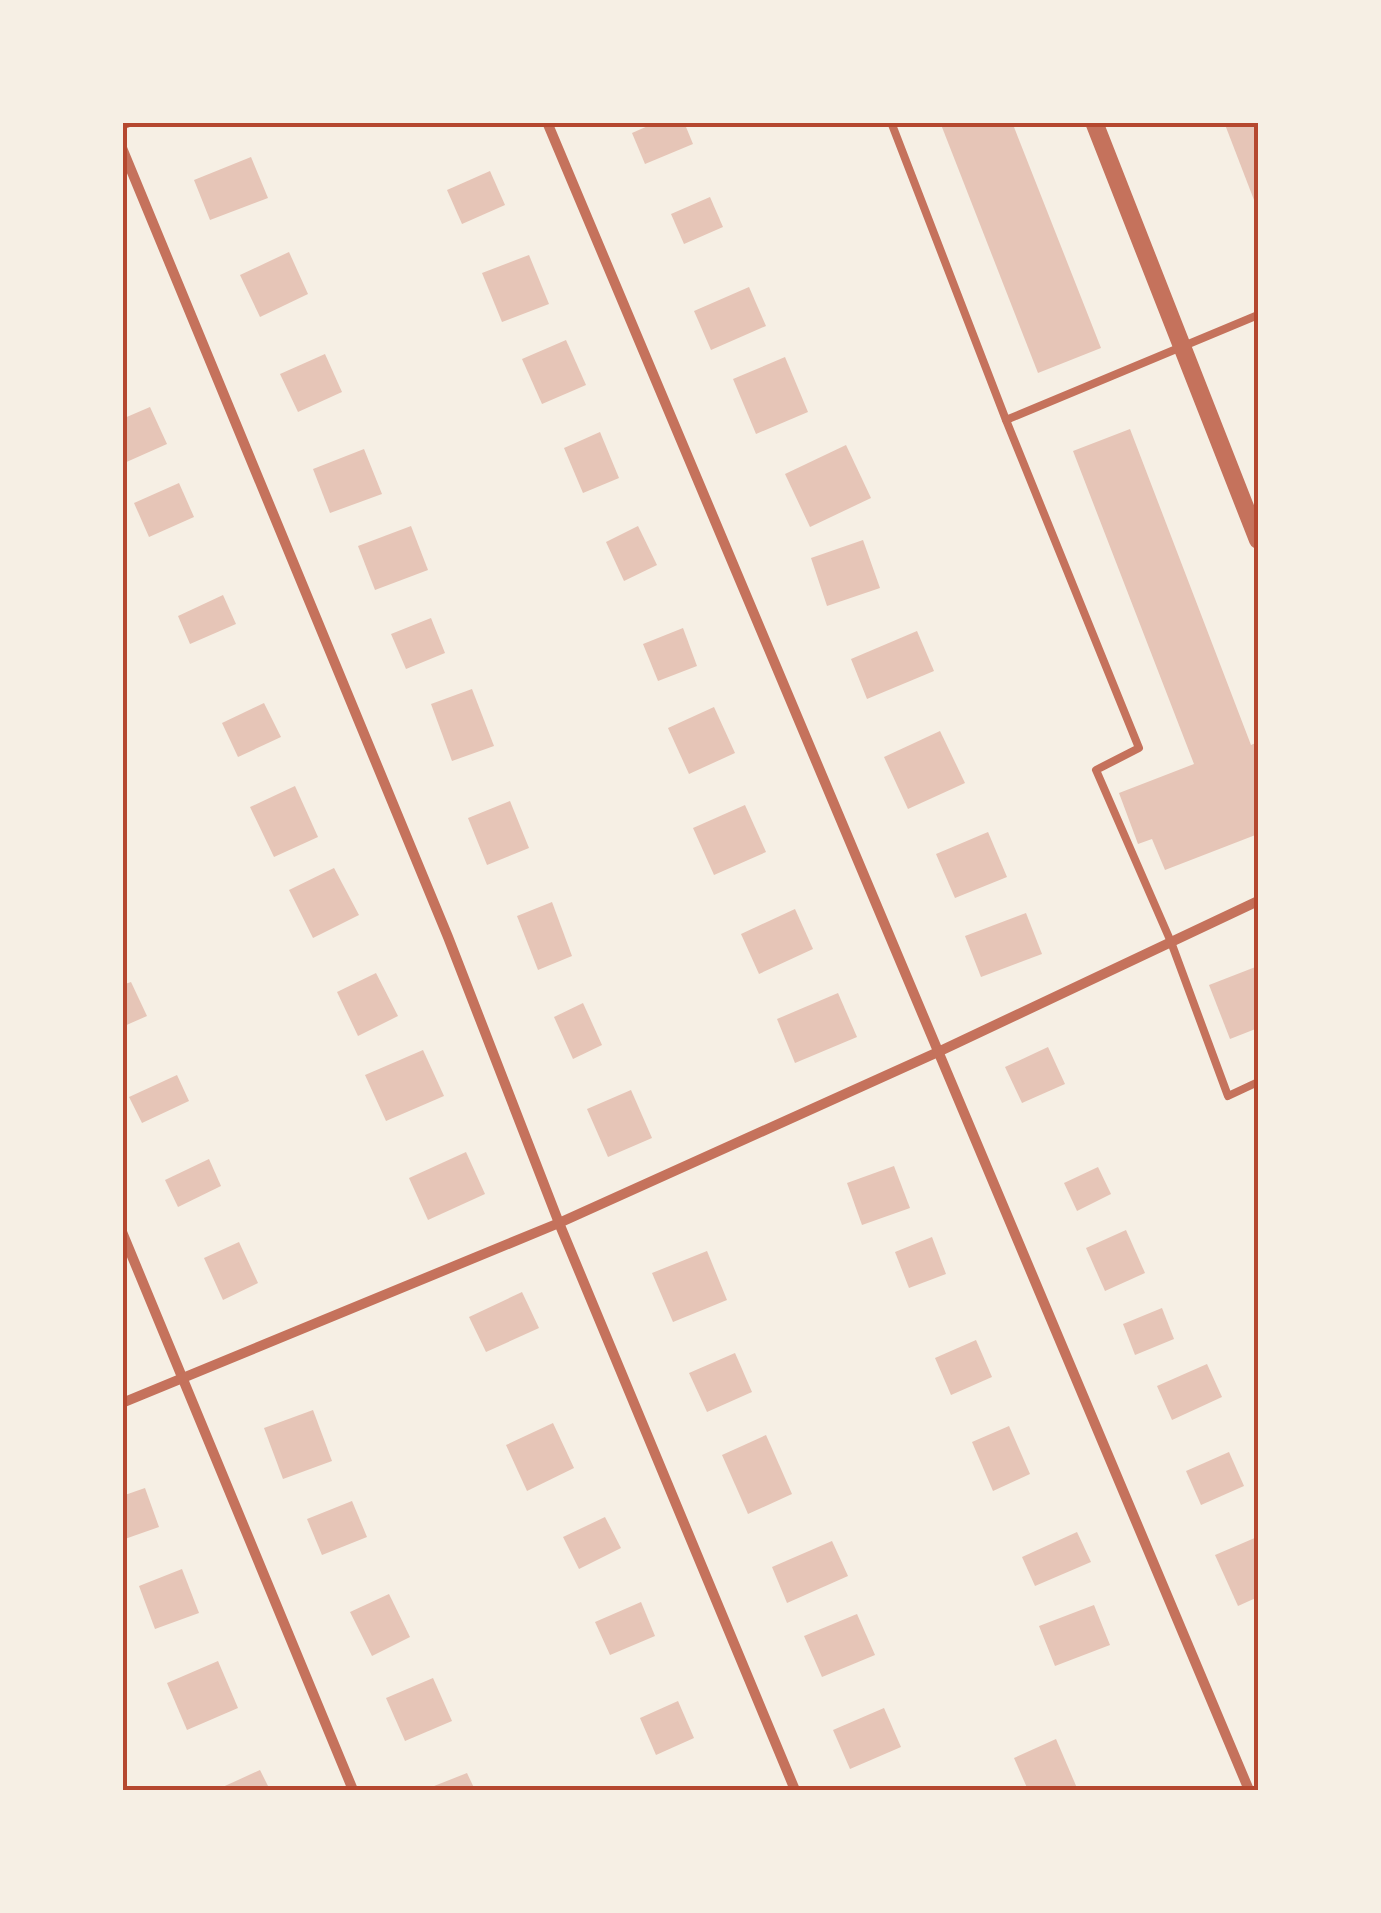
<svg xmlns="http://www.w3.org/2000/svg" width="1381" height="1913" font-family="'Alegreya Sans',sans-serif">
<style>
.building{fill:#e6c5b7}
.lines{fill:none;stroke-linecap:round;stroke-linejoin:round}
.service{stroke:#c5725c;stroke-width:8}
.minor{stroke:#c5725c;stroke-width:10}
.tertiary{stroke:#c5725c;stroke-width:18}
.neatline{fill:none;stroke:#b5482f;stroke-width:4}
</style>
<rect width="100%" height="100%" fill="#f6efe4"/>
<g class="building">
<path d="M 657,122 L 684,122 L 693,144 L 645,164 L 632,133 Z"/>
<path d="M 940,122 L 1012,122 L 1101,348 L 1038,373 Z"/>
<path d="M 1224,122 L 1258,122 L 1258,198 L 1254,200 Z"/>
<path d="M 251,157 L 268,198 L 210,220 L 194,180 Z"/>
<path d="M 490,171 L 505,205 L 462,224 L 447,190 Z"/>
<path d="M 710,197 L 723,227 L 684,244 L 671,214 Z"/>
<path d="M 289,252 L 308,294 L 260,317 L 240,275 Z"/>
<path d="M 529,255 L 549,304 L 502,322 L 482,273 Z"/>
<path d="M 749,287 L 766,326 L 711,350 L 694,311 Z"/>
<path d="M 566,340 L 586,385 L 542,404 L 522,359 Z"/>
<path d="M 325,354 L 342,392 L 298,412 L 280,374 Z"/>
<path d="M 785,357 L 808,412 L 756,434 L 733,379 Z"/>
<path d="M 150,407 L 167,444 L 122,464 L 122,419 Z"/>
<path d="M 1130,429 L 1251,745 L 1258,742 L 1258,834 L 1165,870 L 1152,839 L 1138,844 L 1119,793 L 1194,764 L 1073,451 Z"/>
<path d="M 600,432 L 619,478 L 583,493 L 564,448 Z"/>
<path d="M 846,445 L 871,498 L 810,527 L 785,474 Z"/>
<path d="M 364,449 L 382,494 L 330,513 L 313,469 Z"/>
<path d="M 179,483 L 194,517 L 149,537 L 134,503 Z"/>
<path d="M 411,526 L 428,570 L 375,590 L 358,546 Z"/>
<path d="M 638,526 L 657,565 L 624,581 L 606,542 Z"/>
<path d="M 863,540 L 880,588 L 827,606 L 811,558 Z"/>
<path d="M 223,595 L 236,624 L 190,644 L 178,616 Z"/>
<path d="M 431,618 L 445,653 L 406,669 L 391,634 Z"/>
<path d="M 683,628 L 697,666 L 658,681 L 643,644 Z"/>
<path d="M 917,631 L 934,671 L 867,699 L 851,659 Z"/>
<path d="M 472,689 L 494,746 L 452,761 L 431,704 Z"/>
<path d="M 264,703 L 281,737 L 238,757 L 222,723 Z"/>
<path d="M 714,707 L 735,753 L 689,774 L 668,728 Z"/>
<path d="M 940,731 L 965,783 L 908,809 L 884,757 Z"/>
<path d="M 295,786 L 318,837 L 274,857 L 250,807 Z"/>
<path d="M 510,801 L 529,848 L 487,865 L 468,818 Z"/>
<path d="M 745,805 L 766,852 L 714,875 L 693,828 Z"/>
<path d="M 988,832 L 1007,877 L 955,898 L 936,854 Z"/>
<path d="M 334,868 L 359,915 L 313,938 L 289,890 Z"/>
<path d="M 552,902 L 572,956 L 538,970 L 517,916 Z"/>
<path d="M 795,909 L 813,949 L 759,974 L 741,934 Z"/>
<path d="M 1026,913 L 1042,954 L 981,977 L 965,936 Z"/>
<path d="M 1258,966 L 1258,1028 L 1230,1039 L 1209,985 Z"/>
<path d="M 376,973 L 398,1016 L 358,1036 L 337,992 Z"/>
<path d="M 131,982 L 147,1016 L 122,1027 L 122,985 Z"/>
<path d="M 838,993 L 857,1037 L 795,1063 L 777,1019 Z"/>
<path d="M 583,1003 L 602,1045 L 573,1059 L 554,1017 Z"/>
<path d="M 1048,1047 L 1065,1084 L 1022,1103 L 1005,1067 Z"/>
<path d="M 423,1050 L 444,1096 L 386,1121 L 365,1075 Z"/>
<path d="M 177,1075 L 189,1101 L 142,1123 L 129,1097 Z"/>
<path d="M 631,1090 L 652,1138 L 608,1157 L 587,1109 Z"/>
<path d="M 466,1152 L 485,1194 L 428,1220 L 409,1178 Z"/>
<path d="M 209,1159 L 221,1186 L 178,1207 L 165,1180 Z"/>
<path d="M 894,1166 L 910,1208 L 862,1225 L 847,1183 Z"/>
<path d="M 1098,1167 L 1111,1194 L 1077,1211 L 1064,1183 Z"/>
<path d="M 1126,1230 L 1145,1273 L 1105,1291 L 1086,1248 Z"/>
<path d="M 932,1237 L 946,1274 L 909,1288 L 895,1252 Z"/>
<path d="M 239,1242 L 258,1283 L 223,1300 L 204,1258 Z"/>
<path d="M 707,1251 L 727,1300 L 673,1322 L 652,1273 Z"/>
<path d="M 522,1292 L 539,1328 L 486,1352 L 469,1317 Z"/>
<path d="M 1162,1308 L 1174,1339 L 1135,1355 L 1123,1324 Z"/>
<path d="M 976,1340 L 992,1377 L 951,1395 L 935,1358 Z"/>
<path d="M 735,1353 L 752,1392 L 707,1412 L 689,1373 Z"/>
<path d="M 1207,1364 L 1222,1397 L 1172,1420 L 1157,1386 Z"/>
<path d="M 313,1410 L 332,1461 L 283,1479 L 264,1428 Z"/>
<path d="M 553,1423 L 574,1468 L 527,1491 L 506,1445 Z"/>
<path d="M 1009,1426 L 1030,1474 L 993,1491 L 972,1442 Z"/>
<path d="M 766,1435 L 792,1494 L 748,1514 L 722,1455 Z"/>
<path d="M 1229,1452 L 1244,1486 L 1201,1505 L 1186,1471 Z"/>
<path d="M 145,1488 L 159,1527 L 122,1540 L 122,1496 Z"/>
<path d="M 352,1501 L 367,1537 L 322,1555 L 307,1519 Z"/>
<path d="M 605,1517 L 621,1548 L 579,1569 L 563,1537 Z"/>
<path d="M 1077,1532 L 1091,1562 L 1035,1586 L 1022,1557 Z"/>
<path d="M 1257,1537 L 1258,1597 L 1238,1606 L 1215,1555 Z"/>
<path d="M 832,1541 L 848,1576 L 787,1603 L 772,1567 Z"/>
<path d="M 182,1569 L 199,1613 L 155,1629 L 139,1586 Z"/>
<path d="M 389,1594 L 410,1637 L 372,1656 L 350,1612 Z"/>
<path d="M 641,1602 L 655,1636 L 610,1655 L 595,1622 Z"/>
<path d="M 1094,1605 L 1110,1645 L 1055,1666 L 1039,1626 Z"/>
<path d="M 857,1614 L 875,1655 L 822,1677 L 804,1636 Z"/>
<path d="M 218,1661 L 238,1708 L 187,1730 L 167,1683 Z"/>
<path d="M 433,1678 L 452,1721 L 405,1741 L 386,1698 Z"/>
<path d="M 678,1701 L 694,1738 L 656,1755 L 640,1718 Z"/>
<path d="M 884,1708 L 901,1747 L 850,1769 L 833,1730 Z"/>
<path d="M 1056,1739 L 1077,1788 L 1070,1790 L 1028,1790 L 1014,1758 Z"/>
<path d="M 260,1770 L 270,1790 L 216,1790 Z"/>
<path d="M 467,1773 L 475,1790 L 424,1790 Z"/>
</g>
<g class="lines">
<g class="service">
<path d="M 891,122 L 1006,420 L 1139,748 L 1096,770 L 1171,942 L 1228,1096 L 1258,1082"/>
<path d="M 1006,420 L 1258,315"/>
</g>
<g class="minor">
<path d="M 547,122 L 1249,1790"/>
<path d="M 122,125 L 129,122"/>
<path d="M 122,148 L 448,937 L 559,1223 L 795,1790"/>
<path d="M 122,1232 L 353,1790"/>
<path d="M 122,1403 L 559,1223 L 938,1052 L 1258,901"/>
</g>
<path class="tertiary" d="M 1094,122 L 1258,540"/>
</g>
<rect width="1381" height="1913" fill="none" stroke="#f6efe4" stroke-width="250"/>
<rect x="125" y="125" width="1131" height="1663" class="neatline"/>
</svg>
